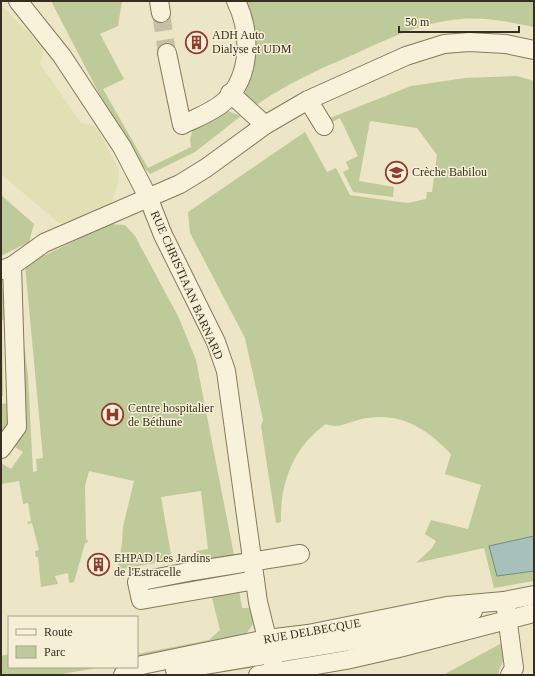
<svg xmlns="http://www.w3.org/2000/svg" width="535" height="676" font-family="Georgia,serif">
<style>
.farmland{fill:#e1dfb4}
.green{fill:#bfca9a}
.water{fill:#a7c0bb;stroke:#6e8e8a}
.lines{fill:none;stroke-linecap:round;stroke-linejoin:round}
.minor-tunnel{stroke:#c8c0a5;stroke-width:18;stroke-dasharray:18 9;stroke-linecap:butt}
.minor-casing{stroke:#87785c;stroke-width:20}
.minor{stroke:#f7f2d9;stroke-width:18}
.labels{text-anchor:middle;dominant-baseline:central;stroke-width:3;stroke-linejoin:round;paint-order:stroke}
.poi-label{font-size:12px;fill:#382e20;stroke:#f4efd5;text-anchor:start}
.street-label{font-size:12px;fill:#382e20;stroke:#f4efd5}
</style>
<rect width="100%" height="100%" fill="#ece5c6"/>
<path class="farmland" d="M 1,5 L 44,48 L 40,64 L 81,123 L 95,126 L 119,169 L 118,183 L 110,207 L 68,224 L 58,222 L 1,174 Z"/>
<g class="green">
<path d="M 51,1 L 122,1 L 118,26 L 100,34 L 124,79 L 103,89 L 148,168 L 191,147 L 190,139 L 193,129 L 221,112 L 228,111 L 241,116 L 195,152 L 150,174 L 130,153 Z"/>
<path d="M 240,1 L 534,1 L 534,27 C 510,22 486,17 461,19 C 423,22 389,38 355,54 C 319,69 286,84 255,106 L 247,99 L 245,94 L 248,76 Z"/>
<path d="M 517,76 L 534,81 L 534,581 L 494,588 L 484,548 L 416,563 L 432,548 L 436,541 L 425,534 L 431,520 L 468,529 L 481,485 L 445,474 L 451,454 C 425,427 398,410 358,420 C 346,423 338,429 326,424 C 293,447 280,483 281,522 L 276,523 L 261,426 L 263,420 L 245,338 L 190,233 L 188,212 L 305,132 L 327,172 L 336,168 L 350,195 L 407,203 L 426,199 L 427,192 L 432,192 L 437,155 L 417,128 L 370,121 L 359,181 L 394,187 L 393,197 L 353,192 L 343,172 L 349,169 L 346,162 L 358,156 L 340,118 L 328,124 L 325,120 L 411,86 L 465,78 Z"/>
<path d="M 1,195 L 34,224 L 29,242 L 1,256 Z"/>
<path d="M 109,224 L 125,225 L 135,236 L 179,318 L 196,360 L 235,560 L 202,565 L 196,551 L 208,549 L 201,491 L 161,497 L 172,560 L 117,570 L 122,544 L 123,527 L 134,481 L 89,471 L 85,486 L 86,539 L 88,540 L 87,543 L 85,543 L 74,582 L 69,583 L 68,573 L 55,576 L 58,584 L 41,587 L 38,557 L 36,557 L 35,551 L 39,550 L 32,523 L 28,524 L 27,522 L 31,521 L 28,503 L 23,504 L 19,481 L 1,484 L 1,463 L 11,469 L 23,452 L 12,445 L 22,328 L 28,376 L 33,472 L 37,471 L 36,459 L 43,458 L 25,265 Z"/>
<path d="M 1,286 L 5,293 L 8,319 L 2,320 L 3,396 L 1,396 Z"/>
<path d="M 11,403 L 11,419 L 1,438 L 1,404 Z"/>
<path d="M 239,590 L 242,608 L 252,608 L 254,623 L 246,634 L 239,637 L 137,661 L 137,654 L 209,640 L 220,630 L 211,594 Z"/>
<path d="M 502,643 L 505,657 L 499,670 L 499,675 L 443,675 Z"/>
<path d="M 9,654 L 9,667 L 102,667 L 57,675 L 1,675 L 1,656 Z"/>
</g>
<path class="water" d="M 534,536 L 534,571 L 497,576 L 489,546 Z"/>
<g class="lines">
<path class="minor-tunnel" d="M 161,13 L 167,53"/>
<defs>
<g id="minor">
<path d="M 18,1 L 62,56 L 122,147 L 148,197 L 163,235 L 216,342 L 226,371 L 258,602 L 276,675"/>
<path d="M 159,1 L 161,13"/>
<path d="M 167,53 L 182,125 C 196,118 213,112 225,101 C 252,75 251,32 236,1"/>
<path d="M 230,93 L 265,125"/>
<path d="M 308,100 L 324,126"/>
<path d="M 1,270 L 12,266 L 44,243 L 180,184 L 206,168 L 265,125 L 308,100 L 406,56 L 444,44 L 469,42 L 506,44 L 534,50"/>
<path d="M 1,449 L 17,427 L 12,266"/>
<path d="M 255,580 L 141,600 L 137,582 L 193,571 L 300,554"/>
<path d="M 506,609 L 514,668 L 510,675"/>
<path d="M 175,670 L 385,635 L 473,611"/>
<path d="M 123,675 L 142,665 L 267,639 L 308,634 L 447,606 L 504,601 L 534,595"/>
<path d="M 258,675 L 346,660 L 399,648 L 534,613"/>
</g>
</defs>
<use href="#minor" class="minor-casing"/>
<use href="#minor" class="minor"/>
</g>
<defs>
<symbol id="building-ring" viewBox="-11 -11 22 22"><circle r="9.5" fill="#f4efd5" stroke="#933a2f" stroke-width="1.5"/><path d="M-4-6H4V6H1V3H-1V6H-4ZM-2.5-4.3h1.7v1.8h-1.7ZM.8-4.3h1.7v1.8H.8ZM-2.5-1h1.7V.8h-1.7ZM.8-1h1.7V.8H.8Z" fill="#933a2f"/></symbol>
<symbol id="school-ring" viewBox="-11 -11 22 22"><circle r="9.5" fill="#f4efd5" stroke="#933a2f" stroke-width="1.5"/><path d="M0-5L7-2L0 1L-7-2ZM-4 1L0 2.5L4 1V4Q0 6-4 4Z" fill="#933a2f"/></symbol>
<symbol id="hospital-ring" viewBox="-11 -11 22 22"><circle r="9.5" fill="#f4efd5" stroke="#933a2f" stroke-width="1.5"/><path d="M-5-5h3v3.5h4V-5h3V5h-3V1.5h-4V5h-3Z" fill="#933a2f"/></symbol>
</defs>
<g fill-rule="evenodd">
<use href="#building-ring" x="184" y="30" width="25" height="25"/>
<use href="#school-ring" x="384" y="160" width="25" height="25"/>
<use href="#hospital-ring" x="100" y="402" width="25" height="25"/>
<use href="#building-ring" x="86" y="552" width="25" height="25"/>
</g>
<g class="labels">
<g class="poi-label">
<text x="212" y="35">ADH Auto<tspan x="212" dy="14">Dialyse et UDM</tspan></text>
<text x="412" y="172">Crèche Babilou</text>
<text x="128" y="408">Centre hospitalier<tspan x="128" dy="14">de Béthune</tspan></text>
<text x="114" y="558">EHPAD Les Jardins<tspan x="114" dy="14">de l'Estracelle</tspan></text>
</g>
<g class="street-label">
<text transform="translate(187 285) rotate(66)">RUE CHRISTIAAN BARNARD</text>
<text transform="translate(312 631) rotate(-10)">RUE DELBECQUE</text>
</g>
</g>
<rect width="535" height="676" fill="none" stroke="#382e20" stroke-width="4"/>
<rect x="8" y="616" width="130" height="52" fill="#f4efd5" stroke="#a9a28d"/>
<rect x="16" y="629" width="20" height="6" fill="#f7f2d9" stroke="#a9a28d"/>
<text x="44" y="636" font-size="12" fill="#382e20">Route</text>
<rect x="16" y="646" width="20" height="12" fill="#bfca9a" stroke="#a9a28d"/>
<text x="44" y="656" font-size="12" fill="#382e20">Parc</text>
<path d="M399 26v6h120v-6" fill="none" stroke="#382e20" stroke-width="2"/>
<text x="405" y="26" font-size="12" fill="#382e20" stroke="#f4efd5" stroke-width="3" paint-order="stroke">50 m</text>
</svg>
